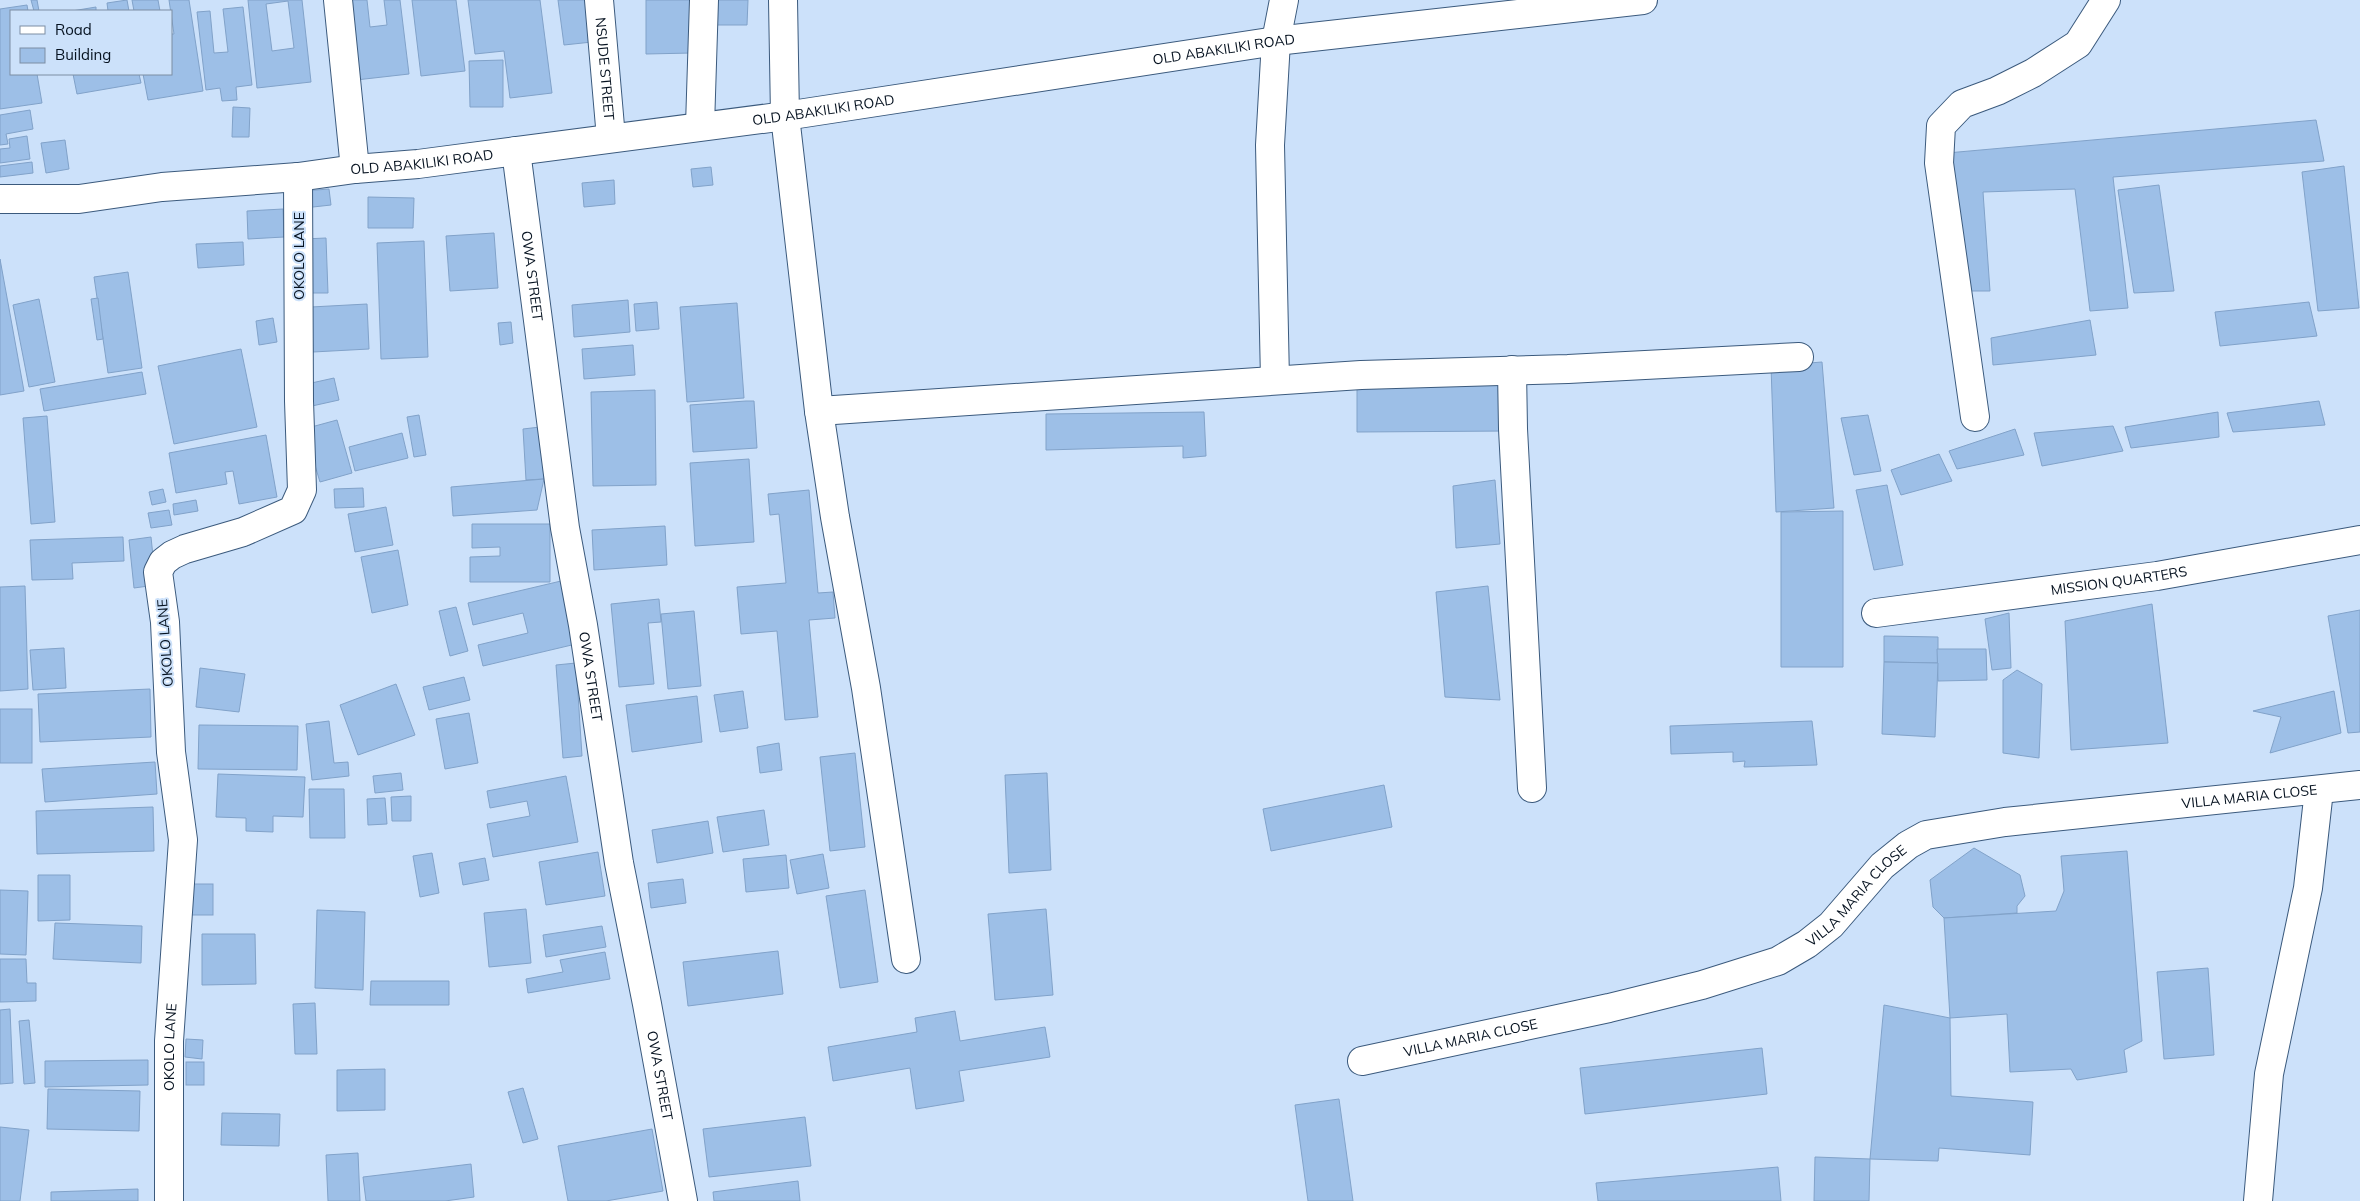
<svg xmlns="http://www.w3.org/2000/svg" width="2360" height="1201" font-family="Mulish,sans-serif">
<style>
.building{fill:#9dbfe7;stroke:#81a2c9;fill-rule:evenodd}
.lines{fill:none;stroke-linecap:round;stroke-linejoin:round}
.minor-casing{stroke:#3b5a7d;stroke-width:30}
.major-casing{stroke:#3b5a7d;stroke-width:30}
.minor{stroke:#fff;stroke-width:28}
.major{stroke:#fff;stroke-width:28}
.labels{text-anchor:middle;dominant-baseline:central;stroke-width:4;stroke-linejoin:round;paint-order:stroke}
.street-label{font-size:14px;fill:#061220;stroke:#cce1fa}
</style>
<rect width="100%" height="100%" fill="#cce1fa"/>
<g class="building">
<path d="M 31,0 L 37,0 L 39,11 L 34,11 Z"/>
<path d="M 127,0 L 129,11 L 108,11 L 107,3 Z"/>
<path d="M 132,0 L 158,0 L 160,11 L 134,11 Z"/>
<path d="M 169,0 L 189,0 L 203,91 L 148,100 L 143,74 L 171,74 L 171,34 L 174,34 Z"/>
<path d="M 248,0 L 302,0 L 311,82 L 257,88 ZM 288,1 L 294,48 L 272,51 L 266,4 Z"/>
<path d="M 347,0 L 367,0 L 370,27 L 387,25 L 384,0 L 400,0 L 409,74 L 356,80 Z"/>
<path d="M 412,0 L 456,0 L 465,71 L 421,76 Z"/>
<path d="M 468,0 L 540,0 L 552,93 L 510,98 L 504,51 L 475,54 Z"/>
<path d="M 558,0 L 587,0 L 592,42 L 564,45 Z"/>
<path d="M 646,0 L 691,0 L 692,53 L 646,54 Z"/>
<path d="M 706,0 L 748,0 L 747,25 L 705,25 Z"/>
<path d="M 27,5 L 28,11 L 11,11 L 11,74 L 37,74 L 42,103 L 0,109 L 0,9 Z"/>
<path d="M 96,7 L 96,11 L 72,11 Z"/>
<path d="M 243,7 L 252,85 L 236,87 L 237,100 L 222,101 L 220,88 L 206,90 L 197,12 L 210,11 L 214,53 L 228,52 L 223,9 Z"/>
<path d="M 503,60 L 503,107 L 470,107 L 469,61 Z"/>
<path d="M 73,74 L 139,74 L 141,83 L 77,94 Z"/>
<path d="M 233,107 L 250,108 L 249,137 L 232,137 Z"/>
<path d="M 30,110 L 33,129 L 6,134 L 8,144 L 0,145 L 0,115 Z"/>
<path d="M 2316,120 L 2324,161 L 2113,177 L 2128,308 L 2090,311 L 2075,189 L 1983,192 L 1990,291 L 1963,291 L 1947,153 Z"/>
<path d="M 27,136 L 30,159 L 0,163 L 0,149 L 10,148 L 9,139 Z"/>
<path d="M 65,140 L 69,169 L 46,173 L 41,143 Z"/>
<path d="M 32,162 L 33,173 L 0,177 L 0,166 Z"/>
<path d="M 2344,166 L 2359,308 L 2318,311 L 2302,172 Z"/>
<path d="M 711,167 L 713,185 L 693,187 L 691,169 Z"/>
<path d="M 614,180 L 615,204 L 584,207 L 582,183 Z"/>
<path d="M 2159,185 L 2174,291 L 2134,293 L 2118,190 Z"/>
<path d="M 329,189 L 331,205 L 304,208 L 303,191 Z"/>
<path d="M 368,197 L 414,198 L 413,228 L 368,228 Z"/>
<path d="M 283,209 L 284,237 L 248,239 L 247,211 Z"/>
<path d="M 494,233 L 498,288 L 450,291 L 446,236 Z"/>
<path d="M 326,238 L 328,293 L 306,293 L 304,239 Z"/>
<path d="M 424,241 L 428,357 L 381,359 L 377,243 Z"/>
<path d="M 243,242 L 244,265 L 198,268 L 196,244 Z"/>
<path d="M 0,259 L 24,391 L 0,395 Z"/>
<path d="M 128,272 L 142,368 L 108,373 L 94,277 Z"/>
<path d="M 98,298 L 103,339 L 97,340 L 91,299 Z"/>
<path d="M 39,299 L 55,382 L 29,387 L 13,305 Z"/>
<path d="M 628,300 L 630,332 L 574,337 L 572,305 Z"/>
<path d="M 657,302 L 659,329 L 636,331 L 634,304 Z"/>
<path d="M 2309,302 L 2317,336 L 2220,346 L 2215,312 Z"/>
<path d="M 737,303 L 744,398 L 687,402 L 680,307 Z"/>
<path d="M 367,304 L 369,349 L 313,352 L 311,307 Z"/>
<path d="M 273,318 L 277,342 L 259,345 L 256,321 Z"/>
<path d="M 2090,320 L 2096,355 L 1993,365 L 1991,338 Z"/>
<path d="M 511,322 L 513,343 L 500,345 L 498,323 Z"/>
<path d="M 633,345 L 635,375 L 584,379 L 582,349 Z"/>
<path d="M 241,349 L 257,427 L 174,444 L 158,366 Z"/>
<path d="M 1822,362 L 1834,508 L 1776,512 L 1771,366 Z"/>
<path d="M 142,372 L 146,394 L 44,411 L 40,389 Z"/>
<path d="M 1509,377 L 1509,431 L 1357,432 L 1357,378 Z"/>
<path d="M 334,378 L 339,400 L 312,406 L 307,384 Z"/>
<path d="M 655,390 L 656,485 L 593,486 L 591,392 Z"/>
<path d="M 746,401 L 754,401 L 757,448 L 693,452 L 690,405 Z"/>
<path d="M 2319,401 L 2325,425 L 2233,432 L 2227,413 Z"/>
<path d="M 1204,412 L 1206,456 L 1183,458 L 1183,446 L 1046,450 L 1046,414 Z"/>
<path d="M 2218,412 L 2219,437 L 2131,448 L 2125,427 Z"/>
<path d="M 419,415 L 426,455 L 414,457 L 407,417 Z"/>
<path d="M 1868,415 L 1881,471 L 1854,475 L 1841,418 Z"/>
<path d="M 47,416 L 55,522 L 31,524 L 23,418 Z"/>
<path d="M 337,420 L 352,473 L 320,482 L 304,429 Z"/>
<path d="M 2113,426 L 2123,451 L 2042,466 L 2034,433 Z"/>
<path d="M 540,427 L 544,479 L 526,480 L 523,429 Z"/>
<path d="M 2015,429 L 2024,455 L 1957,469 L 1949,451 Z"/>
<path d="M 402,433 L 408,458 L 355,471 L 349,447 Z"/>
<path d="M 266,435 L 277,497 L 239,504 L 233,471 L 225,472 L 227,484 L 176,493 L 169,453 Z"/>
<path d="M 1939,454 L 1952,481 L 1901,495 L 1891,470 Z"/>
<path d="M 749,459 L 754,542 L 695,546 L 690,463 Z"/>
<path d="M 544,479 L 537,510 L 453,516 L 451,487 Z"/>
<path d="M 1495,480 L 1500,544 L 1456,548 L 1453,486 Z"/>
<path d="M 1887,485 L 1903,565 L 1874,570 L 1856,490 Z"/>
<path d="M 363,488 L 364,507 L 335,508 L 334,489 Z"/>
<path d="M 163,489 L 166,502 L 152,505 L 149,492 Z"/>
<path d="M 809,490 L 818,593 L 833,592 L 835,618 L 809,620 L 818,717 L 785,720 L 777,631 L 741,634 L 737,587 L 786,583 L 779,514 L 770,515 L 768,494 Z"/>
<path d="M 196,500 L 198,511 L 174,515 L 173,504 Z"/>
<path d="M 386,507 L 393,545 L 355,552 L 348,514 Z"/>
<path d="M 169,510 L 172,525 L 151,528 L 148,513 Z"/>
<path d="M 1843,511 L 1843,667 L 1781,667 L 1781,512 Z"/>
<path d="M 472,524 L 550,524 L 550,582 L 470,582 L 470,557 L 500,556 L 500,547 L 472,548 Z"/>
<path d="M 665,526 L 667,565 L 594,570 L 592,530 Z"/>
<path d="M 123,537 L 124,561 L 72,563 L 73,579 L 32,580 L 30,540 Z"/>
<path d="M 151,537 L 156,585 L 134,588 L 129,540 Z"/>
<path d="M 398,550 L 408,605 L 372,613 L 361,557 Z"/>
<path d="M 561,581 L 576,644 L 483,666 L 478,645 L 528,633 L 523,613 L 473,625 L 468,603 Z"/>
<path d="M 25,586 L 28,689 L 0,691 L 0,587 Z"/>
<path d="M 1488,586 L 1500,700 L 1445,697 L 1436,592 Z"/>
<path d="M 659,599 L 661,622 L 648,623 L 654,684 L 619,687 L 611,604 Z"/>
<path d="M 2152,604 L 2168,743 L 2071,750 L 2065,621 Z"/>
<path d="M 456,607 L 468,651 L 450,656 L 439,611 Z"/>
<path d="M 2360,610 L 2360,732 L 2348,733 L 2328,616 Z"/>
<path d="M 694,611 L 701,686 L 668,689 L 661,614 Z"/>
<path d="M 2009,613 L 2011,668 L 1992,670 L 1985,619 Z"/>
<path d="M 1884,636 L 1938,637 L 1938,663 L 1884,662 Z"/>
<path d="M 64,648 L 66,688 L 33,690 L 30,650 Z"/>
<path d="M 1937,649 L 1986,649 L 1987,680 L 1938,681 Z"/>
<path d="M 1884,662 L 1938,663 L 1935,737 L 1882,734 Z"/>
<path d="M 576,663 L 582,756 L 563,758 L 556,665 Z"/>
<path d="M 200,668 L 245,674 L 239,712 L 196,707 Z"/>
<path d="M 2017,670 L 2042,684 L 2039,758 L 2003,753 L 2003,680 Z"/>
<path d="M 464,677 L 470,700 L 429,710 L 423,687 Z"/>
<path d="M 396,684 L 415,735 L 358,755 L 340,705 Z"/>
<path d="M 150,689 L 151,737 L 40,742 L 38,694 Z"/>
<path d="M 743,691 L 748,728 L 720,732 L 714,695 Z"/>
<path d="M 2334,691 L 2341,733 L 2270,753 L 2281,717 L 2253,711 Z"/>
<path d="M 697,696 L 702,742 L 632,752 L 626,705 Z"/>
<rect x="0" y="709" width="32" height="54"/>
<path d="M 469,713 L 478,763 L 445,769 L 436,719 Z"/>
<path d="M 329,721 L 334,763 L 348,762 L 349,776 L 312,780 L 306,724 Z"/>
<path d="M 1812,721 L 1817,765 L 1744,767 L 1745,761 L 1733,762 L 1733,752 L 1671,754 L 1670,726 Z"/>
<path d="M 199,725 L 298,726 L 297,770 L 198,769 Z"/>
<path d="M 779,743 L 782,770 L 760,773 L 757,747 Z"/>
<path d="M 855,753 L 865,847 L 830,851 L 820,757 Z"/>
<path d="M 155,762 L 157,794 L 45,802 L 42,769 Z"/>
<path d="M 401,773 L 403,790 L 375,793 L 373,776 Z"/>
<path d="M 1047,773 L 1051,870 L 1009,873 L 1005,775 Z"/>
<path d="M 218,774 L 305,777 L 303,817 L 273,816 L 273,832 L 246,831 L 246,818 L 216,817 Z"/>
<path d="M 566,776 L 578,842 L 493,857 L 487,824 L 530,816 L 527,801 L 490,808 L 487,791 Z"/>
<path d="M 1384,785 L 1392,827 L 1271,851 L 1263,809 Z"/>
<path d="M 309,789 L 344,789 L 345,838 L 310,838 Z"/>
<path d="M 411,796 L 411,821 L 392,821 L 391,797 Z"/>
<path d="M 385,798 L 387,824 L 368,825 L 367,799 Z"/>
<path d="M 153,807 L 154,851 L 37,854 L 36,811 Z"/>
<path d="M 764,810 L 769,845 L 723,852 L 717,817 Z"/>
<path d="M 708,821 L 713,853 L 657,863 L 652,830 Z"/>
<path d="M 1974,848 L 2020,875 L 2025,896 L 2017,906 L 2017,913 L 1944,918 L 1933,907 L 1930,880 Z"/>
<path d="M 2127,851 L 2142,1041 L 2124,1050 L 2127,1072 L 2077,1080 L 2071,1069 L 2010,1072 L 2007,1014 L 1950,1018 L 1944,918 L 2056,911 L 2064,891 L 2061,856 Z"/>
<path d="M 598,852 L 605,896 L 546,905 L 539,862 Z"/>
<path d="M 432,853 L 439,893 L 420,897 L 413,856 Z"/>
<path d="M 823,854 L 829,888 L 797,894 L 790,860 Z"/>
<path d="M 786,855 L 789,888 L 746,892 L 743,859 Z"/>
<path d="M 485,858 L 489,880 L 463,885 L 459,863 Z"/>
<path d="M 38,875 L 70,875 L 70,920 L 38,921 Z"/>
<path d="M 683,879 L 686,903 L 651,908 L 648,883 Z"/>
<rect x="191" y="884" width="22" height="31"/>
<path d="M 0,890 L 28,891 L 26,955 L 0,954 Z"/>
<path d="M 865,890 L 878,982 L 840,988 L 826,896 Z"/>
<path d="M 526,909 L 531,963 L 489,967 L 484,913 Z"/>
<path d="M 1046,909 L 1053,995 L 995,1000 L 988,914 Z"/>
<path d="M 317,910 L 365,912 L 363,990 L 315,988 Z"/>
<path d="M 55,923 L 142,926 L 141,963 L 53,959 Z"/>
<path d="M 602,926 L 606,947 L 546,957 L 543,935 Z"/>
<path d="M 202,934 L 255,934 L 256,984 L 202,985 Z"/>
<path d="M 778,951 L 783,994 L 688,1006 L 683,962 Z"/>
<path d="M 605,952 L 610,979 L 528,993 L 526,979 L 563,972 L 560,960 Z"/>
<path d="M 0,959 L 26,959 L 27,983 L 36,983 L 36,1001 L 0,1002 Z"/>
<path d="M 2208,968 L 2214,1055 L 2164,1059 L 2157,972 Z"/>
<path d="M 371,981 L 449,981 L 449,1005 L 370,1005 Z"/>
<path d="M 315,1003 L 317,1054 L 295,1054 L 293,1004 Z"/>
<path d="M 1884,1005 L 1950,1018 L 1951,1096 L 2033,1102 L 2030,1155 L 1939,1148 L 1938,1161 L 1870,1159 Z"/>
<path d="M 10,1009 L 13,1083 L 0,1084 L 0,1010 Z"/>
<path d="M 955,1011 L 960,1041 L 1045,1027 L 1050,1057 L 959,1071 L 964,1101 L 916,1109 L 910,1068 L 833,1081 L 828,1047 L 917,1032 L 915,1018 Z"/>
<path d="M 29,1020 L 35,1083 L 24,1084 L 19,1021 Z"/>
<path d="M 186,1039 L 203,1040 L 202,1059 L 185,1057 Z"/>
<path d="M 1762,1048 L 1767,1094 L 1585,1114 L 1580,1068 Z"/>
<path d="M 148,1060 L 148,1085 L 45,1087 L 45,1061 Z"/>
<rect x="186" y="1062" width="18" height="23"/>
<path d="M 385,1069 L 385,1110 L 337,1111 L 337,1070 Z"/>
<path d="M 523,1088 L 538,1139 L 523,1143 L 508,1092 Z"/>
<path d="M 48,1089 L 140,1091 L 139,1131 L 47,1129 Z"/>
<path d="M 1339,1099 L 1353,1201 L 1308,1201 L 1295,1105 Z"/>
<path d="M 222,1113 L 280,1114 L 279,1146 L 221,1145 Z"/>
<path d="M 805,1117 L 811,1166 L 709,1177 L 703,1129 Z"/>
<path d="M 0,1127 L 29,1130 L 20,1201 L 0,1201 Z"/>
<path d="M 652,1129 L 663,1191 L 606,1201 L 568,1201 L 558,1146 Z"/>
<path d="M 358,1153 L 360,1201 L 328,1201 L 326,1155 Z"/>
<path d="M 1815,1157 L 1870,1159 L 1869,1201 L 1814,1201 Z"/>
<path d="M 471,1164 L 474,1197 L 445,1201 L 366,1201 L 363,1177 Z"/>
<path d="M 1778,1167 L 1781,1201 L 1598,1201 L 1596,1183 Z"/>
<path d="M 798,1181 L 800,1201 L 714,1201 L 713,1192 Z"/>
<path d="M 138,1189 L 138,1201 L 51,1201 L 51,1192 Z"/>
</g>
<g class="lines">
<defs>
<g id="minor">
<path d="M 338,0 L 355,169"/>
<path id="s1" d="M 599,0 L 611,138"/>
<path d="M 783,0 L 785,116 L 819,411 L 835,517 L 866,688 L 906,959"/>
<path d="M 700,126 L 704,0"/>
<path id="s2" d="M 516,151 L 565,528 L 583,625 L 619,863 L 647,1004 L 683,1201"/>
<path d="M 1512,370 L 1513,429 L 1532,788"/>
<path d="M 1275,380 L 1270,145 L 1276,41 L 1284,0"/>
<path d="M 819,411 L 1361,375 L 1568,369 L 1799,357"/>
<path d="M 1975,417 L 1939,163 L 1941,126 L 1962,104 L 1997,91 L 2033,73 L 2078,44 L 2106,0"/>
<path id="s3" d="M 1876,613 L 2157,576 L 2360,540"/>
<path id="s4" d="M 1362,1061 L 1609,1008 L 1702,985 L 1778,961 L 1807,944 L 1831,925 L 1882,866 L 1908,845 L 1926,835 L 2005,822 L 2360,785"/>
<path id="s5" d="M 169,1201 L 169,1041 L 183,840 L 171,752 L 165,622 L 158,572 L 163,562 L 172,555 L 185,549 L 243,532 L 293,510 L 302,490 L 299,401 L 298,177"/>
<path d="M 2258,1201 L 2269,1074 L 2308,888 L 2319,790"/>
</g>
<g id="major">
<path id="s6" d="M 0,199 L 79,199 L 162,187 L 298,177 L 355,169 L 418,164 L 785,116 L 1276,41 L 1643,0"/>
</g>
</defs>
<use href="#minor" class="minor-casing"/>
<use href="#major" class="major-casing"/>
<use href="#minor" class="minor"/>
<use href="#major" class="major"/>
</g>
<g class="labels">
<g class="street-label">
<text stroke="none"><textPath href="#s6" startOffset="1234">OLD ABAKILIKI ROAD</textPath></text>
<text stroke="none"><textPath href="#s1" startOffset="69">NSUDE STREET</textPath></text>
<text stroke="none"><textPath href="#s6" startOffset="829">OLD ABAKILIKI ROAD</textPath></text>
<text stroke="none"><textPath href="#s6" startOffset="424">OLD ABAKILIKI ROAD</textPath></text>
<text transform="translate(299 256) rotate(-90)">OKOLO LANE</text>
<text stroke="none"><textPath href="#s2" startOffset="126">OWA STREET</textPath></text>
<text stroke="none"><textPath href="#s3" startOffset="245">MISSION QUARTERS</textPath></text>
<text transform="translate(165 643) rotate(-94)">OKOLO LANE</text>
<text stroke="none"><textPath href="#s2" startOffset="531">OWA STREET</textPath></text>
<text stroke="none"><textPath href="#s4" startOffset="950">VILLA MARIA CLOSE</textPath></text>
<text stroke="none"><textPath href="#s4" startOffset="531">VILLA MARIA CLOSE</textPath></text>
<text stroke="none"><textPath href="#s4" startOffset="111">VILLA MARIA CLOSE</textPath></text>
<text stroke="none"><textPath href="#s5" startOffset="154">OKOLO LANE</textPath></text>
<text stroke="none"><textPath href="#s2" startOffset="936">OWA STREET</textPath></text>
</g>
</g>
<rect x="10" y="10" width="162" height="65" fill="#cce1fa" stroke="#7d8ea3"/>
<rect x="20" y="26" width="25" height="8" fill="#ffffff" stroke="#7d8ea3"/>
<text x="55" y="35" font-size="15" fill="#061220">Road</text>
<rect x="20" y="48" width="25" height="15" fill="#9dbfe7" stroke="#7d8ea3"/>
<text x="55" y="60" font-size="15" fill="#061220">Building</text>
</svg>
